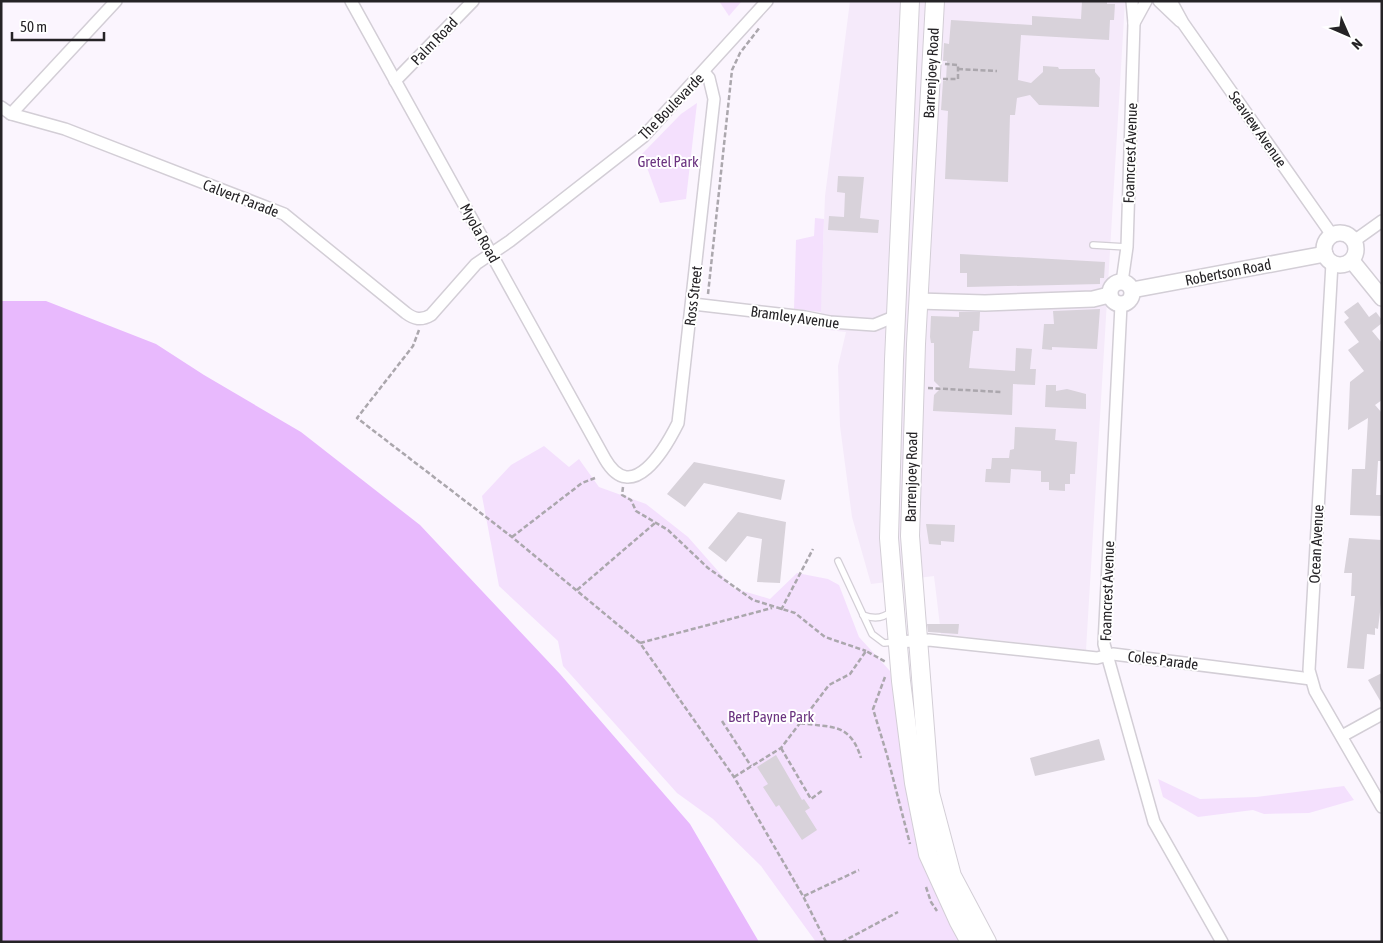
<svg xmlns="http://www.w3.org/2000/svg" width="1383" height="943" font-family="'Asap Condensed',sans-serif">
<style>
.built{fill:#f5eafa}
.green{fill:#f4e0fd}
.water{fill:#e8b9fd}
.building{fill:#d8d2da}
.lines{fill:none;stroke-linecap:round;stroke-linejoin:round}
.lane-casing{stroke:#d3ced6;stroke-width:8}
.street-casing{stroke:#d3ced6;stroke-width:14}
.secondary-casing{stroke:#d3ced6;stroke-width:18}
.primary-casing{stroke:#d3ced6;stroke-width:20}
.path{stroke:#aba7ad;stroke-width:2.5;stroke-dasharray:5 2.5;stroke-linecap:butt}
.lane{stroke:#fff;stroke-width:5.5}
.street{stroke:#fff;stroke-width:11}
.secondary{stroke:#fff;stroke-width:15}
.primary{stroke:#fff;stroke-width:18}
.labels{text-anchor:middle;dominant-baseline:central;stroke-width:4;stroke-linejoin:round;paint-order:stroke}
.street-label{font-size:15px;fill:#252326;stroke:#fff}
.park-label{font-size:15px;fill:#6b3380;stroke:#fff}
</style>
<rect width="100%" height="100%" fill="#fbf5fe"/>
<path class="built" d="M 850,1 L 1125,1 L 1086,650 L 941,634 L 934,576 L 871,584 L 852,517 L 840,426 L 838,366 L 846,332 L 820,329 L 825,196 Z"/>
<g class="green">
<path d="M 719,1 L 742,1 L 729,16 Z"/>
<path d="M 697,103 L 686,199 L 660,203 L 642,154 L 681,114 Z"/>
<path d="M 815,218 L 824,219 L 821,312 L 794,309 L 796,240 L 814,236 Z"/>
<path d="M 544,446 L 569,467 L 579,459 L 599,487 L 646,504 L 688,537 L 733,588 L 770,599 L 797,573 L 828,579 L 839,585 L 859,637 L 890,671 L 927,867 L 962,942 L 816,942 L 761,866 L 713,819 L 677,793 L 563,666 L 558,641 L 499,586 L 482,496 L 511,465 Z"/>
<path d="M 1158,779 L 1200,799 L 1256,797 L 1344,786 L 1354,800 L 1309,813 L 1264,814 L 1253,810 L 1198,817 L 1163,797 Z"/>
</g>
<path class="water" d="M 1,301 L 46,301 L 156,344 L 204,375 L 301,432 L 420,525 L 560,674 L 690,824 L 759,942 L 1,942 Z"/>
<g class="building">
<path d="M 1082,1 L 1107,1 L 1107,4 L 1115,4 L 1114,20 L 1110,20 L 1109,40 L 1021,35 L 1018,80 L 1031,83 L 1043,72 L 1043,66 L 1058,67 L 1059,69 L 1095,69 L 1095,72 L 1100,78 L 1099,107 L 1039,105 L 1030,95 L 1017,98 L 1015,115 L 1010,115 L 1008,182 L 945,179 L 948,111 L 941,110 L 943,81 L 946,81 L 947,61 L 943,61 L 944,43 L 949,44 L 951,20 L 1032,25 L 1032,16 L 1081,19 Z"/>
<path d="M 838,176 L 864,177 L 860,218 L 879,220 L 878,233 L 828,230 L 829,216 L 844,217 L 845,193 L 837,192 Z"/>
<path d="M 960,254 L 1105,262 L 1104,278 L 1100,278 L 1100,284 L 967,287 L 967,273 L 960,273 Z"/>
<path d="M 1358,302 L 1369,317 L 1376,312 L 1382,320 L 1382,323 L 1372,331 L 1382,343 L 1382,400 L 1375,405 L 1382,413 L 1382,461 L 1378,461 L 1376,495 L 1382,495 L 1382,516 L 1350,515 L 1352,469 L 1365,469 L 1368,418 L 1348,430 L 1350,382 L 1364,371 L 1348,350 L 1359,342 L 1344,322 L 1349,318 L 1344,312 Z"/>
<path d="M 1100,309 L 1097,349 L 1052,347 L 1052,350 L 1042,349 L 1044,324 L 1054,324 L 1053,311 Z"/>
<path d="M 959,312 L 980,312 L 979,331 L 973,331 L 969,368 L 1015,371 L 1016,348 L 1032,349 L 1030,369 L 1036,369 L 1035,385 L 1013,384 L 1012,415 L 933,411 L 934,395 L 941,388 L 934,381 L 934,343 L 931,343 L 930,337 L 931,316 L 959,317 Z"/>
<path d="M 1046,385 L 1056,385 L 1056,391 L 1067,389 L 1086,394 L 1086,409 L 1045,407 Z"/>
<path d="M 1015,427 L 1056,429 L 1055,440 L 1077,442 L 1075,474 L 1070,474 L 1070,484 L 1065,484 L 1065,491 L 1049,490 L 1049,482 L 1041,482 L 1041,471 L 1011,469 L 1010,483 L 985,482 L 986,469 L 991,469 L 992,458 L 1009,458 L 1010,450 L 1014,449 Z"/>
<path d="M 694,462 L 785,480 L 781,500 L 704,483 L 685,507 L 667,494 Z"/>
<path d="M 738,512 L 786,522 L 780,583 L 757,582 L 762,539 L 747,536 L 726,562 L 708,548 Z"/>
<path d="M 926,524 L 955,525 L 954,542 L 941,541 L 941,545 L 929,544 Z"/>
<path d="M 1349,538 L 1382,540 L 1382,595 L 1378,629 L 1375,628 L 1375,635 L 1367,634 L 1364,669 L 1347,668 L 1355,596 L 1351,596 L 1352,573 L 1344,573 Z"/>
<path d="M 927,624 L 959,624 L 958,634 L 928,632 Z"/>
<path d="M 1382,673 L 1382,704 L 1368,680 Z"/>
<path d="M 1099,739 L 1105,760 L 1035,776 L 1030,758 Z"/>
<path d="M 776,755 L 802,800 L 804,799 L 810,808 L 805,811 L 817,830 L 802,840 L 779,805 L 776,807 L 763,787 L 768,784 L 757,767 Z"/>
</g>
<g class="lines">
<defs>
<g id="lane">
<path d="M 1093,245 L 1127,247"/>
<path d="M 838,561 L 872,634 L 884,643 L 896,642"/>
<path d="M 863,615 C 873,619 883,619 891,611"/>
</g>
<g id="street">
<path d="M 351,1 L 605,459 C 632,506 665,449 678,423 L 714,99 L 709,78 L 704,72"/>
<path d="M 1159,1 L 1180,21"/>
<path d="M 1171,1 L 1183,23 L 1332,235"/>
<path d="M 1134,23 L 1146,1"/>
<path d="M 395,81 L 473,1"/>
<path d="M 1,107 L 11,114 L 65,129 L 284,214 L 406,313 C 414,319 421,321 431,315 L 476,264 L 510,241 L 643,137 L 767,1"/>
<path d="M 11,114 L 116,1"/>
<path d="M 1354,241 L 1382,221"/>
<path d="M 1332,263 L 1309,670 L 1315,691 L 1382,807"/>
<path d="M 1122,282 L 1127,247 L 1134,23 L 1132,1"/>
<path d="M 693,304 L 805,317 L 830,322 L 874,325 L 896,316"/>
<path d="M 1121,305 L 1104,644 L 1154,822 L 1222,942"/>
<path d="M 897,642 L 929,640 L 1097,658 L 1113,654 L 1311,679"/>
<path d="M 1342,736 L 1382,714"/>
</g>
<g id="secondary">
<circle cx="1340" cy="249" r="16"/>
<path d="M 1352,261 L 1382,298"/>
<circle cx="1121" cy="293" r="11"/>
<path d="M 1132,290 L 1325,254"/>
<path d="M 918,301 L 985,303 L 1093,299 L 1109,295"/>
</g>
<g id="primary">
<path d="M 910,1 L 894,360 L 889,538 L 901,681 L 914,783 L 928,854 L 959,922 L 970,942"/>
<path d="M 935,1 L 916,344 L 910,536 L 930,793 L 952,876 L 987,942"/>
</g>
</defs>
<use href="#lane" class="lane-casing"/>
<use href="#street" class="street-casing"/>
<use href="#secondary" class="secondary-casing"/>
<use href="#primary" class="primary-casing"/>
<g class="path">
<path d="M 958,69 L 997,71"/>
<path d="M 943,79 L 958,79 L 958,65 L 945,64"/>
<path d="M 708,294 L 732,70 L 740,53 L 760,27"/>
<path d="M 419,330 L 413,346 L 357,418 L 512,537 L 640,643 L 734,777 L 803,896 L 826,942"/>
<path d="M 928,388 L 1001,392"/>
<path d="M 623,487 L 622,495 L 631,500 L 636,511 L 668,530 L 708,568 L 753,600 L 795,613 L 825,637 L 866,651"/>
<path d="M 512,537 L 582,483 L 595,478"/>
<path d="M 577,590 L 655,523"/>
<path d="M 781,610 L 813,549"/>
<path d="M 640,643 L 772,608"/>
<path d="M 885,677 L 873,709 L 887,755 L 910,844"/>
<path d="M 722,721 L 751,766"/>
<path d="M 800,723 C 831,728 850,722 861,758"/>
<path d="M 781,748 L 811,799 L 823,790"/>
<path d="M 734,777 L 781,748 L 829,685 L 850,674 L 866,651 L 886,662"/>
<path d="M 926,887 L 931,902 L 937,911"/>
<path d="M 804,896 L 859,870"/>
<path d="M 842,942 L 898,912"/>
</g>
<use href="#lane" class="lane"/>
<use href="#street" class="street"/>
<use href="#secondary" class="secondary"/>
<use href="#primary" class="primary"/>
</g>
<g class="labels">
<g class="street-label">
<text transform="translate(434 41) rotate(-46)">Palm Road</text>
<text transform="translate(931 73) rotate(-87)">Barrenjoey Road</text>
<text transform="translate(671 106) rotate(-46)">The Boulevarde</text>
<text transform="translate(1258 129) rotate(55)">Seaview Avenue</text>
<text transform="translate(1130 153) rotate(-88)">Foamcrest Avenue</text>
<text transform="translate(241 198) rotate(21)">Calvert Parade</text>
<text transform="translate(480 233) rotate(61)">Myola Road</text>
<text transform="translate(1228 272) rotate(-11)">Robertson Road</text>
<text transform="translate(693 296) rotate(-83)">Ross Street</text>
<text transform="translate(795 317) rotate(8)">Bramley Avenue</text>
<text transform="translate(911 477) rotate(-89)">Barrenjoey Road</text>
<text transform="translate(1316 544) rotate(-87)">Ocean Avenue</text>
<text transform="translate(1107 591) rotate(-88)">Foamcrest Avenue</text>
<text transform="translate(1163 660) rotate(7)">Coles Parade</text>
</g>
<g class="park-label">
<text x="668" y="161">Gretel Park</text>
<text x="771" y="716">Bert Payne Park</text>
</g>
</g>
<rect width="1383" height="943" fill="none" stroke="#252326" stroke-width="5"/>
<g transform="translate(1348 35) rotate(135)" stroke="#ffffff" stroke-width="4" paint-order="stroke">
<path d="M0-4L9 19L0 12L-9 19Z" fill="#252326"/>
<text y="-8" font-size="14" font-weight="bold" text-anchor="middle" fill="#252326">N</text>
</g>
<path d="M12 32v8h92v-8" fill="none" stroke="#252326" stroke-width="2.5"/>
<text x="20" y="32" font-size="15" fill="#252326" stroke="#ffffff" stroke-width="4" paint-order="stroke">50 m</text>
</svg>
